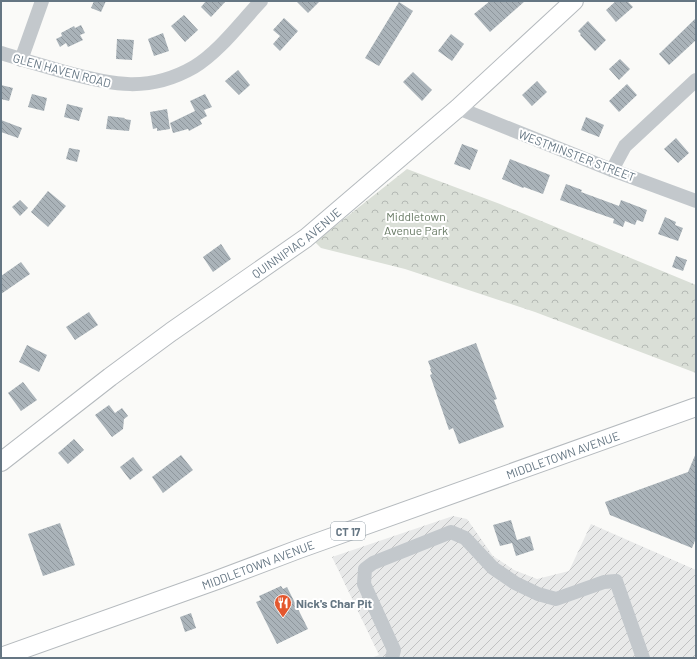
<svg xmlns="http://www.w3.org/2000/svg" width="697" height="659" font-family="Barlow,sans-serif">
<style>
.industrial{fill:url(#industrial-furrows)}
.forest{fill:url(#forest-crowns)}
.building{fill:url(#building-back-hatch)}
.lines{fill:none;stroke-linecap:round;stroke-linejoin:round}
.major-casing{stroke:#b5babe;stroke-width:20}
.minor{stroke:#c3c8cc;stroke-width:14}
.major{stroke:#fff;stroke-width:18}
.labels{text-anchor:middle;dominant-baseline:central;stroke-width:4;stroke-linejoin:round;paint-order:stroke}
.shield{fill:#fff;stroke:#939fa8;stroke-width:1}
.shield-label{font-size:11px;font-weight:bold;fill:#657683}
.street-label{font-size:12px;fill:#657683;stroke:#fff}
.park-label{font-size:12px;fill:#687a64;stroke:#fff}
.poi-label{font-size:12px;font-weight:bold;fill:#657683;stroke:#fff;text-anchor:start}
</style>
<defs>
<pattern id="industrial-furrows" width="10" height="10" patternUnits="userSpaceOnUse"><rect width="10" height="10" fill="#e8e9e9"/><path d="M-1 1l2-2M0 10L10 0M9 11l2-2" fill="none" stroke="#c0c1c2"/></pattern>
<pattern id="forest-crowns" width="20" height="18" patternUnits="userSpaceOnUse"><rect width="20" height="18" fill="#dadfd7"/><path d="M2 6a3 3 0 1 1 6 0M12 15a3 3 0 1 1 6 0" fill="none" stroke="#b4b9b4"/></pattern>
<pattern id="building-back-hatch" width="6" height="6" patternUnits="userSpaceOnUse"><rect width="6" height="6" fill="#aab3b9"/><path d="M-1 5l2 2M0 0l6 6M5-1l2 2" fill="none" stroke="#8e969c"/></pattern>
</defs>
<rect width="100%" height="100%" fill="#fafaf8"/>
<path class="industrial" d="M 453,516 L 467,519 L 493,556 L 514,570 L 537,579 L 569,571 L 591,524 L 696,570 L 696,658 L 371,658 L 379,655 L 332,557 Z"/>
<path class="forest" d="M 407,169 L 500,204 L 696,285 L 696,373 L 535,312 L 405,269 L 321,248 L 315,242 Z"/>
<g class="building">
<path d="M 94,1 L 106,1 L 101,12 L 91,8 Z"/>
<path d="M 206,1 L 226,1 L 211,17 L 201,7 Z"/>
<path d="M 296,1 L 320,1 L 308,13 Z"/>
<path d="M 490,1 L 525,1 L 490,32 L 474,14 Z"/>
<path d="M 616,1 L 627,1 L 633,7 L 616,22 L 606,10 Z"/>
<path d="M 399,2 L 413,11 L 379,66 L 365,58 Z"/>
<path d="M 184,15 L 198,30 L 185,42 L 171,26 Z"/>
<path d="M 284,18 L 298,31 L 280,51 L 273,44 L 280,36 L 273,30 Z"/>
<path d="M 696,18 L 696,40 L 669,65 L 659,54 Z"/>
<path d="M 588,21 L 606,40 L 595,51 L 580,35 L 581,34 L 578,31 Z"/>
<path d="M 81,25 L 85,33 L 80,35 L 83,40 L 68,47 L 66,43 L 60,47 L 56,39 L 62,36 L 61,33 L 74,26 L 75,28 Z"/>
<path d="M 163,33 L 169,51 L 154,56 L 148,39 Z"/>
<path d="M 451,34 L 464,44 L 452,61 L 438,51 Z"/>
<path d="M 117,39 L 134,40 L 132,60 L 116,59 Z"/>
<path d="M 620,59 L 630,69 L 619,80 L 609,69 Z"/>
<path d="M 238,70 L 250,85 L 239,95 L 225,81 Z"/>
<path d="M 413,72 L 432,90 L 422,101 L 403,82 Z"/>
<path d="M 537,81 L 547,92 L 532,106 L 522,95 Z"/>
<path d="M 627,84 L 637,95 L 619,112 L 609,101 Z"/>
<path d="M 1,85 L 13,88 L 9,101 L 1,99 Z"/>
<path d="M 32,94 L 47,98 L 44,111 L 28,107 Z"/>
<path d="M 205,94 L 212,107 L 204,110 L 207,116 L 200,120 L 202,124 L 189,131 L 188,129 L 173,133 L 170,123 L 195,111 L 190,101 Z"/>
<path d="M 67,104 L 83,108 L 79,121 L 64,117 Z"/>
<path d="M 167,109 L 170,129 L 157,131 L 157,128 L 153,129 L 150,112 Z"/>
<path d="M 108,116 L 125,118 L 124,119 L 131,120 L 129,131 L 106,129 Z"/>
<path d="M 586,117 L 604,125 L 599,137 L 581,130 Z"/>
<path d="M 1,120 L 22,128 L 18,138 L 1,132 Z"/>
<path d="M 676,138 L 689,153 L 678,163 L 664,149 Z"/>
<path d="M 462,144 L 478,150 L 470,170 L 454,164 Z"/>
<path d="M 69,148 L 80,150 L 77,162 L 66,159 Z"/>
<path d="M 510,159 L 550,175 L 543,194 L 524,187 L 523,188 L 502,179 Z"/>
<path d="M 566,184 L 582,190 L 581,192 L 619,206 L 621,200 L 647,210 L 643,222 L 637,220 L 635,225 L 625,221 L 623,227 L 613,223 L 614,219 L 560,200 Z"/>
<path d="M 48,191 L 66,206 L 48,227 L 31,212 Z"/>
<path d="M 20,200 L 28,208 L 20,216 L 12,207 Z"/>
<path d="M 665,217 L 676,222 L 675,225 L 683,228 L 678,241 L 658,234 Z"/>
<path d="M 221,244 L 231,259 L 213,272 L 203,257 Z"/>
<path d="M 676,256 L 687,260 L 683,271 L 672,267 Z"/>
<path d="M 21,262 L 30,274 L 1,294 L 1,276 Z"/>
<path d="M 89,312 L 98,325 L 75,340 L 66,327 Z"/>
<path d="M 476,343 L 497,399 L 494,400 L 504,427 L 459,444 L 453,428 L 449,430 L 430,375 L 432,374 L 430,369 L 431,369 L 428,361 Z"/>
<path d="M 27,345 L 47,355 L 39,372 L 19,362 Z"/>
<path d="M 23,382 L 37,400 L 21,411 L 8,393 Z"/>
<path d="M 109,405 L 115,413 L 122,408 L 128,416 L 124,419 L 123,429 L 112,437 L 95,415 Z"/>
<path d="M 74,439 L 84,450 L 68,464 L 58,453 Z"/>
<path d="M 696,453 L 696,538 L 692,548 L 610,515 L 605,502 L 688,472 Z"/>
<path d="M 181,455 L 193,470 L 163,493 L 152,477 Z"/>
<path d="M 133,457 L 143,470 L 130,480 L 120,467 Z"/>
<path d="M 511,520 L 517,540 L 530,536 L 534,550 L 516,556 L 512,543 L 500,546 L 493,525 Z"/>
<path d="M 60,523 L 75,565 L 43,576 L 28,534 Z"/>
<path d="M 281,586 L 283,589 L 287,587 L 308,629 L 277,644 L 256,602 L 261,600 L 259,596 Z"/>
<path d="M 191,613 L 196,628 L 185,632 L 180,617 Z"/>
</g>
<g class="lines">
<defs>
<g id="major">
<path id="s1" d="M 1,462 L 110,377 L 171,332 L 306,238 L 458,108 L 574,1"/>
<path id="s2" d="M 1,657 L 217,580 L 299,549 L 696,407"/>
</g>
</defs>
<use href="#major" class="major-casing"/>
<g class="minor">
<path d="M 1,53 C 22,60 44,66 65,72 C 112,85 149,93 194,67 C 219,52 241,22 261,1"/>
<path d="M 21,60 L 42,1"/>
<path d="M 458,108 L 612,170 L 696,201"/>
<path d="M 612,170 L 625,146 L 696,80"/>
<path d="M 392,658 L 394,650 L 364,584 L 365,569 L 373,563 L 451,532 L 465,538 L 493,568 L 515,583 L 538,594 L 556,599 L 604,582 L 616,581 L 643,658"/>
</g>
<use href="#major" class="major"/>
</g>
<defs>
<symbol id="restaurant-pin" viewBox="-11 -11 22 30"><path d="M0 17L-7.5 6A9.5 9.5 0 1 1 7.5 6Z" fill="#e4572e" stroke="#fff"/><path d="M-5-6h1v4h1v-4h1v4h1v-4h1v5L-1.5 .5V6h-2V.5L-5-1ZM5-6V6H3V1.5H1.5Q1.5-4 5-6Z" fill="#fff"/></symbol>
</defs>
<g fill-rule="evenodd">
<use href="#restaurant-pin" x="273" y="593" width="20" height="27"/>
</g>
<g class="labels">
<rect class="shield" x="331" y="522" width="34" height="18" rx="3"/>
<g class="shield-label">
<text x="348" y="531">CT 17</text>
</g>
<g class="street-label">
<text transform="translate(62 70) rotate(15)">GLEN HAVEN ROAD</text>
<text transform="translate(577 155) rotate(21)">WESTMINSTER STREET</text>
<text stroke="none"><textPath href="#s1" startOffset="368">QUINNIPIAC AVENUE</textPath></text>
<text stroke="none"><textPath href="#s2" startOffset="597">MIDDLETOWN AVENUE</textPath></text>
<text stroke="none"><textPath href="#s2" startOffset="273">MIDDLETOWN AVENUE</textPath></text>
</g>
<g class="park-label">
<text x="416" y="216">Middletown<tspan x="416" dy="14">Avenue Park</tspan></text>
</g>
<g class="poi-label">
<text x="296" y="603">Nick's Char Pit</text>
</g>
</g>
<rect width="697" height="659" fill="none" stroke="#657683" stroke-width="4"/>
</svg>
